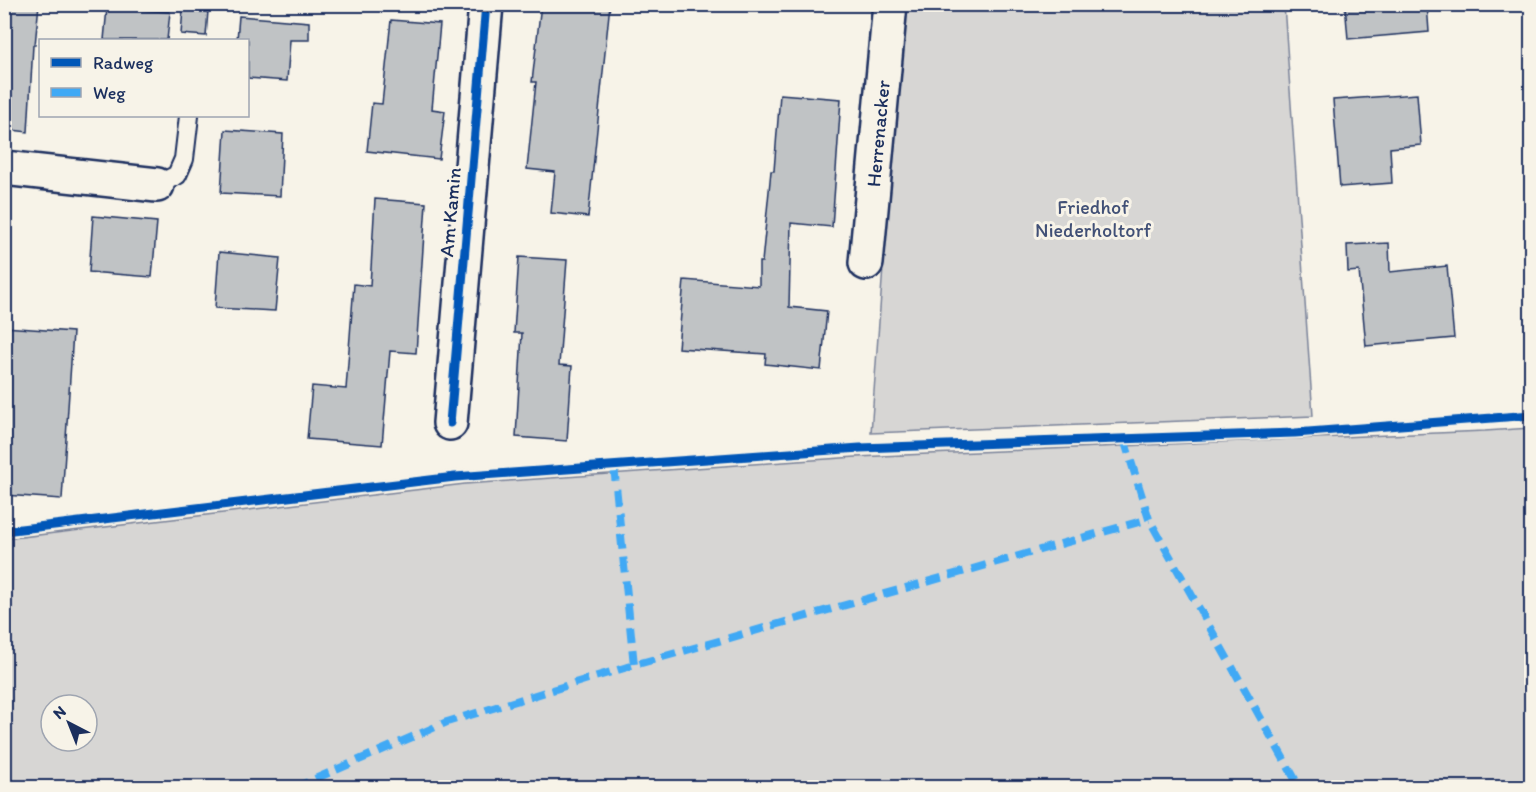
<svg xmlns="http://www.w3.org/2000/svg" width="1536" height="792" font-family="Itim,sans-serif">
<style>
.green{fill:#d7d6d4;stroke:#798299;stroke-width:1.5;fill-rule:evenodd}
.building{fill:#c0c3c5;stroke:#1b2f5e;stroke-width:1.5}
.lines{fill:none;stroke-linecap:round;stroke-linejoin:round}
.service-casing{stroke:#1b2f5e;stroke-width:22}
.minor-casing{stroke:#1b2f5e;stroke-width:38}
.service{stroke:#f7f3e8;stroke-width:18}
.minor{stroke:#f7f3e8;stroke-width:33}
.quiet{stroke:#3fa9f5;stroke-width:8;stroke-dasharray:15 8;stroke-linecap:butt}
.cycleway-casing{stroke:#f7f3e8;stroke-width:13}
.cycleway{stroke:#0057b8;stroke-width:9}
.labels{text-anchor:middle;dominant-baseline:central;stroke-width:6;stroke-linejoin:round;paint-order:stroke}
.street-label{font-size:20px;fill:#1b2f5e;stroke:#f7f3e8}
.park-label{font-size:20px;fill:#415076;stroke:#f7f3e8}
</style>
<rect width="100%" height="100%" fill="#f7f3e8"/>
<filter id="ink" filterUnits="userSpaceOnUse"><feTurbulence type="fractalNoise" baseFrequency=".0167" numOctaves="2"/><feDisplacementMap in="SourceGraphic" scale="12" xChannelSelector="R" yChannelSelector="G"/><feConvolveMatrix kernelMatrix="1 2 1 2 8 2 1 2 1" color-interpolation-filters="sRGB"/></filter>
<g filter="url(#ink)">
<g class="green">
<path d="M 902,5 L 1284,5 L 1313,416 L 871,433 Z"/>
<path d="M 1531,428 L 1531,787 L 5,787 L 5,539 L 465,484 L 856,457 L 1485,431 ZM 51,705 L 87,705 L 87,741 L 51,741 Z"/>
</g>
<g class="building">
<path d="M 4,4 L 39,4 L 35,45 L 33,45 L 28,132 L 4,129 Z"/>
<path d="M 541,4 L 610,4 L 588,217 L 551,213 L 555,172 L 527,169 L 536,82 L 532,82 Z"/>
<path d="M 1345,4 L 1427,4 L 1429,32 L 1348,39 Z"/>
<path d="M 107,8 L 170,12 L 167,40 L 104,40 Z"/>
<path d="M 183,9 L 208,11 L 206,36 L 181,34 Z"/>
<path d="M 239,16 L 309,22 L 309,40 L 290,40 L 287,81 L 248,78 L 248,40 L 237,40 Z"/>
<path d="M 391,20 L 440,24 L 432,109 L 445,111 L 439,159 L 367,151 L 372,103 L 382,104 Z"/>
<path d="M 780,94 L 841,99 L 832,227 L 791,223 L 789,307 L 827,311 L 821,370 L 765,364 L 766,354 L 678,348 L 684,280 L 759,286 L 759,262 L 762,262 L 771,171 L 774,171 Z"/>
<path d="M 1417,94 L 1421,145 L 1390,148 L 1392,183 L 1340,187 L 1333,100 Z"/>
<path d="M 225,130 L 283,134 L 280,196 L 221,193 Z"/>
<path d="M 375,199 L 426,203 L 416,353 L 390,351 L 382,445 L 307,439 L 312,386 L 346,389 L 354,284 L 370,286 Z"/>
<path d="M 93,216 L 157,222 L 152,277 L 89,272 Z"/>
<path d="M 1389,243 L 1390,272 L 1447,266 L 1454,338 L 1366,346 L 1359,271 L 1348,272 L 1347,245 Z"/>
<path d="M 219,252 L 280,258 L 275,311 L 215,308 Z"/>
<path d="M 519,257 L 567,260 L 559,365 L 572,366 L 567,441 L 516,437 L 522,333 L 514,333 Z"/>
<path d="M 4,327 L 73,332 L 62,499 L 4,495 Z"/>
</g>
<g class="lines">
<defs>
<path id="service" d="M 157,185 L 177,175 L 184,159 L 189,116"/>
<g id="minor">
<path d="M 4,168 L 157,185"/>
<path id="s1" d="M 866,263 L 890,4"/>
<path d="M 450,423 L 486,4"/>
</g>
</defs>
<use href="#service" class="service-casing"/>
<use href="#minor" class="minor-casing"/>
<use href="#service" class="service"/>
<use href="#minor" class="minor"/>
<g class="quiet">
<path d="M 1124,439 L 1149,519 L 1300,788"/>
<path d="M 614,466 L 634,665"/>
<path d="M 294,788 L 447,722 L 634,665 L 1149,519"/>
</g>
<defs>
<g id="cycleway">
<path d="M 450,423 L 486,4"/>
<path d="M 4,531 L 455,477 L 860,448 L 1295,433 L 1532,415"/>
</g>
</defs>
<use href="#cycleway" class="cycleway-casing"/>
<use href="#cycleway" class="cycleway"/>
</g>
</g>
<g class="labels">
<g class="street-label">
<text stroke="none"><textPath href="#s1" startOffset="130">Herrenacker</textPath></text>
<text transform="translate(450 212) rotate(-85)">Am Kamin</text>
</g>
<g class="park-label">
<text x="1093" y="207">Friedhof<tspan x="1093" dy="23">Niederholtorf</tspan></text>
</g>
</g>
<rect width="1536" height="792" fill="none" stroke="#f7f3e8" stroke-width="24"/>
<rect x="12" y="12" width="1512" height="768" fill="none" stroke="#1b2f5e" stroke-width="2" filter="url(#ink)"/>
<rect x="39" y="39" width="210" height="78" fill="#f7f3e8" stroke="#9fa5b1" stroke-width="1.5"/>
<rect x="51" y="58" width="30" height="9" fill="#0057b8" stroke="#9fa5b1" stroke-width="1.5"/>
<text x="93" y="69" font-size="18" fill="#1b2f5e">Radweg</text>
<rect x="51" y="88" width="30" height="9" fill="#3fa9f5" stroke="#9fa5b1" stroke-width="1.5"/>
<text x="93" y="99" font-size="18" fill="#1b2f5e">Weg</text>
<g transform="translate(69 723) rotate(318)"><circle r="28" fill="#f7f3e8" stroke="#9fa5b1" stroke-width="1.5"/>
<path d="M0-4.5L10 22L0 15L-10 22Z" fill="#1b2f5e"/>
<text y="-9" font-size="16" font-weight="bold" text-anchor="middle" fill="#1b2f5e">N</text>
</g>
</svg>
